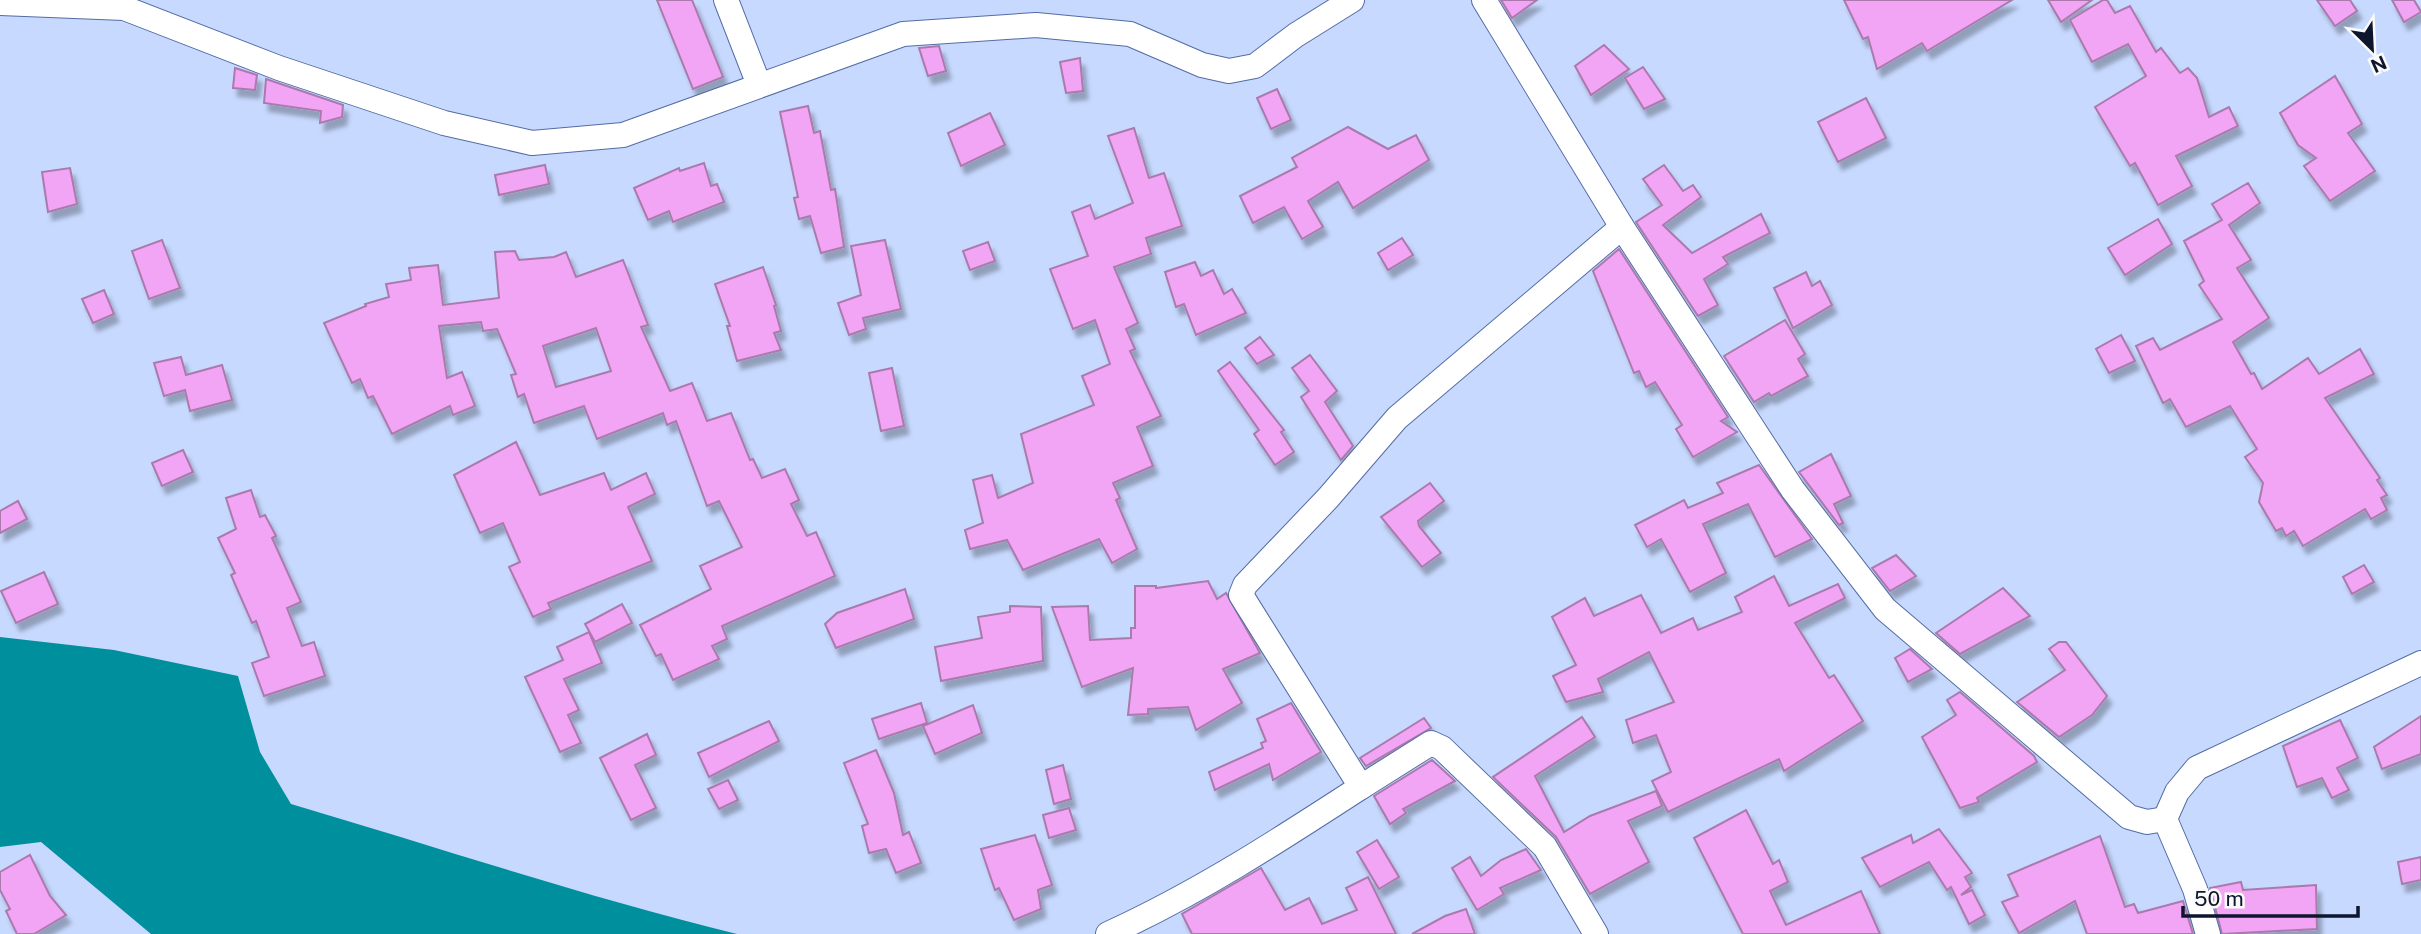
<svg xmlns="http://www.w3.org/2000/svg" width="2421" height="934" font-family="'Public Sans',sans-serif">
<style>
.water{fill:#008f9c}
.building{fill:#f2a5f4;stroke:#ab7aad;stroke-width:2;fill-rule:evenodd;filter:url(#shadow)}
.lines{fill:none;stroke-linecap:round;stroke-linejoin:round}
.minor-casing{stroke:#546ca5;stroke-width:26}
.minor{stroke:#fff;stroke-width:24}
</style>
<defs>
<filter id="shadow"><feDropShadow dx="4.5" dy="8" stdDeviation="2" flood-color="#0004"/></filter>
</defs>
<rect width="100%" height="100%" fill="#c7d9ff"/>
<path class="water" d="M 0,637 L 114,650 L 238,676 L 260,752 L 291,804 C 440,848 587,897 737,934 L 151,934 L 41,842 L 0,847 Z"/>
<g class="building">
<path d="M 657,0 L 692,0 L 723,77 L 693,89 Z"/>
<path d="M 1501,0 L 1537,0 L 1512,18 Z"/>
<path d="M 1844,0 L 2012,0 L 1927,51 L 1922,43 L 1877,69 L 1868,37 L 1863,39 Z"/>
<path d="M 2048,0 L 2092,0 L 2061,22 Z"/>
<path d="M 2103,0 L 2107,0 L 2115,13 L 2130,6 L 2156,52 L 2161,48 L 2180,73 L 2188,68 L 2197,78 L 2209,117 L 2229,107 L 2238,126 L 2176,156 L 2192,186 L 2158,205 L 2135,163 L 2130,166 L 2095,107 L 2146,76 L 2128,44 L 2092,62 L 2070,20 Z"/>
<path d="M 2317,0 L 2350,0 L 2357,11 L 2335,26 Z"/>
<path d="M 2392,0 L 2414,0 L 2421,12 L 2404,22 Z"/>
<path d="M 1604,45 L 1629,69 L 1591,95 L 1575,66 Z"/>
<path d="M 939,46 L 946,71 L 928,76 L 919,48 Z"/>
<path d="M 1080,58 L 1083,91 L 1066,93 L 1060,62 Z"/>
<path d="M 1643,67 L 1665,99 L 1644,109 L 1625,78 Z"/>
<path d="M 235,68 L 257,75 L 255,90 L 233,88 Z"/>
<path d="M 2335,76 L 2362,124 L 2348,133 L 2375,171 L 2330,201 L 2304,166 L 2316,158 L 2298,145 L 2280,113 Z"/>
<path d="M 266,79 L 343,105 L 342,117 L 320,123 L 321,111 L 264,103 Z"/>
<path d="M 1277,89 L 1291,120 L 1271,129 L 1257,98 Z"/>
<path d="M 1866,98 L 1886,138 L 1838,162 L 1818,122 Z"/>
<path d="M 808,106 L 814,133 L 820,131 L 831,190 L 835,189 L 844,247 L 821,253 L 810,216 L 799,219 L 794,198 L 798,197 L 780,112 Z"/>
<path d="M 990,113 L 1005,145 L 961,166 L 948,133 Z"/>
<path d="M 1348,127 L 1388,149 L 1416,135 L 1429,160 L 1353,208 L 1338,182 L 1308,201 L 1323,227 L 1302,239 L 1284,207 L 1253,223 L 1240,196 L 1297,167 L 1292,158 Z"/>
<path d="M 1134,128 L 1149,178 L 1164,173 L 1182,226 L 1146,238 L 1151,254 L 1114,267 L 1138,323 L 1126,329 L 1135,349 L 1130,351 L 1161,416 L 1137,427 L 1153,466 L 1113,483 L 1120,498 L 1116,500 L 1137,549 L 1112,563 L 1099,539 L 1023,570 L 1007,540 L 970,549 L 965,530 L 983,523 L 973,480 L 992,475 L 998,498 L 1033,483 L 1021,434 L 1094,405 L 1082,376 L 1110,364 L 1095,320 L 1073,329 L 1050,269 L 1088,256 L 1072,212 L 1090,205 L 1095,219 L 1133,203 L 1108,136 Z"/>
<path d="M 704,163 L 711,186 L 717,184 L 724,202 L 673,222 L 669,211 L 648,220 L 634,188 L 679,168 L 680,171 Z"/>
<path d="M 545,165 L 549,184 L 499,195 L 495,175 Z"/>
<path d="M 1664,165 L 1683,191 L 1693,185 L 1701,197 L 1663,225 L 1692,253 L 1761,214 L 1770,233 L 1723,257 L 1728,264 L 1704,279 L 1718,305 L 1698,316 L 1636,222 L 1662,205 L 1643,179 Z"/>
<path d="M 70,168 L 77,204 L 48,212 L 42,172 Z"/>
<path d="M 2248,183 L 2260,203 L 2229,225 L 2251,260 L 2237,268 L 2269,318 L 2233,342 L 2251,374 L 2254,373 L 2262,389 L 2308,358 L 2319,374 L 2360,349 L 2374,374 L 2325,398 L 2380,478 L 2377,480 L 2387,495 L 2381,498 L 2387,510 L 2371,519 L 2365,509 L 2303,546 L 2294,531 L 2286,536 L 2282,528 L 2276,531 L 2259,502 L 2263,483 L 2245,457 L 2257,449 L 2230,406 L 2186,427 L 2170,399 L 2163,403 L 2136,346 L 2153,338 L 2160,350 L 2222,319 L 2199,285 L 2204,281 L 2184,241 L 2222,220 L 2212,204 Z"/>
<path d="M 2158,219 L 2172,244 L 2125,275 L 2108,248 Z"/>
<path d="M 1402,238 L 1413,255 L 1388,270 L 1378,253 Z"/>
<path d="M 162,240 L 180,288 L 149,299 L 132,251 Z"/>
<path d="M 885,240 L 901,309 L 863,318 L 866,329 L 849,335 L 838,303 L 861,295 L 851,246 Z"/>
<path d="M 988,242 L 995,261 L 970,270 L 963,251 Z"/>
<path d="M 1619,249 L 1728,417 L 1721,421 L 1737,432 L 1693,457 L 1676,429 L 1682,425 L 1655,382 L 1646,387 L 1639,371 L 1634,373 L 1593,271 Z"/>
<path d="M 515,251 L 519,260 L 554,257 L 566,252 L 576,277 L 623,260 L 648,325 L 641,327 L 670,391 L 692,383 L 707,421 L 731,413 L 750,460 L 753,459 L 762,478 L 785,469 L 799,500 L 791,504 L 807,536 L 816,532 L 835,576 L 722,626 L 727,639 L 712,646 L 719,659 L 673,680 L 661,654 L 656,656 L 640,625 L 711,589 L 700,566 L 742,547 L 719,501 L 707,506 L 676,421 L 667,425 L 663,413 L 597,439 L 584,406 L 534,423 L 524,394 L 518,397 L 511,375 L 516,374 L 497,329 L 483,331 L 481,322 L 439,326 L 447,378 L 462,372 L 475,406 L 453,415 L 450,406 L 392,434 L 373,396 L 368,398 L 360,379 L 352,383 L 324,323 L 366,306 L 365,304 L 389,297 L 386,284 L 411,280 L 409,268 L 438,265 L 443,305 L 499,298 L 495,252 ZM 596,328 L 611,371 L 556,387 L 543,346 Z"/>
<path d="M 1195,262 L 1201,276 L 1213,270 L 1224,294 L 1232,289 L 1246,313 L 1196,335 L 1184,304 L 1176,307 L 1165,272 Z"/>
<path d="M 763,267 L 776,305 L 774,306 L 781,331 L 774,333 L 781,350 L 737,361 L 727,326 L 730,326 L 715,284 Z"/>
<path d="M 1806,272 L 1812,286 L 1820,281 L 1832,305 L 1793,328 L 1774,288 Z"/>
<path d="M 104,290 L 114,314 L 93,323 L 82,299 Z"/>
<path d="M 1785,320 L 1805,354 L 1798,359 L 1808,376 L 1771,396 L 1769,393 L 1754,402 L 1724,356 Z"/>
<path d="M 2121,335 L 2135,361 L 2109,373 L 2096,349 Z"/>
<path d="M 1260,337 L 1274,355 L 1257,364 L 1245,348 Z"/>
<path d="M 1310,355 L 1337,391 L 1325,402 L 1353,446 L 1341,460 L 1301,397 L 1309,391 L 1292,368 Z"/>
<path d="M 181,357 L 186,375 L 222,365 L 232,400 L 190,411 L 185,390 L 164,396 L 154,363 Z"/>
<path d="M 1230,362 L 1284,430 L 1281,432 L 1294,452 L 1275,465 L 1254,434 L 1259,430 L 1218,371 Z"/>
<path d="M 892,368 L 904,426 L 881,431 L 869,373 Z"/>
<path d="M 516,442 L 540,495 L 604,473 L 611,490 L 646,473 L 655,494 L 628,507 L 652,561 L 548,603 L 551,609 L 533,617 L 509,567 L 520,562 L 503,523 L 480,533 L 454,475 Z"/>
<path d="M 183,450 L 193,472 L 162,486 L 152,463 Z"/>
<path d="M 1831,454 L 1851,496 L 1834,504 L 1843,523 L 1839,525 L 1799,472 Z"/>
<path d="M 1759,465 L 1812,539 L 1775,557 L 1748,504 L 1703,524 L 1726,573 L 1690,592 L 1661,539 L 1647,547 L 1635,525 L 1684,500 L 1688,508 L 1723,493 L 1717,483 Z"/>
<path d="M 1430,483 L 1444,501 L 1418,521 L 1419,526 L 1441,553 L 1422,567 L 1381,517 Z"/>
<path d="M 251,490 L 260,517 L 265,515 L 276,536 L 272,538 L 301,602 L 287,608 L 302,646 L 314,642 L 325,676 L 264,696 L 252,663 L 269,657 L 256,621 L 252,623 L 231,575 L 235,573 L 218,538 L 236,529 L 226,498 Z"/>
<path d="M 18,501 L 27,519 L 0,533 L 0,511 Z"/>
<path d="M 1896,555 L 1916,576 L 1890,591 L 1872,568 Z"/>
<path d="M 2364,565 L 2374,582 L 2352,594 L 2343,577 Z"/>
<path d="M 44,572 L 58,604 L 16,623 L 1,591 Z"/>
<path d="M 1774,576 L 1789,606 L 1838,584 L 1845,598 L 1795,623 L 1829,678 L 1834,675 L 1863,721 L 1784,771 L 1779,759 L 1668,812 L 1652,781 L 1671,772 L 1656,735 L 1633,743 L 1626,720 L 1674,702 L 1649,652 L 1598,679 L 1603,692 L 1566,702 L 1553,676 L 1576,665 L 1552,617 L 1585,598 L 1594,616 L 1641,595 L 1661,633 L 1693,618 L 1698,630 L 1742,612 L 1735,597 Z"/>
<path d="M 1208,581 L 1217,599 L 1226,593 L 1260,653 L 1223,669 L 1242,703 L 1196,730 L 1188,707 L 1148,709 L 1148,714 L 1128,715 L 1133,668 L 1082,687 L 1052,607 L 1088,606 L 1090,640 L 1131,638 L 1131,628 L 1135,628 L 1135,586 L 1156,586 L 1156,588 Z"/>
<path d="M 2003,588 L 2030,616 L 1960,654 L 1936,633 Z"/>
<path d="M 905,589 L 914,619 L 836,648 L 825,624 L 837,613 Z"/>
<path d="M 622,604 L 632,623 L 595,642 L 585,624 Z"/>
<path d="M 1010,606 L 1041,607 L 1043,661 L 941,681 L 935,647 L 982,638 L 978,617 L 1010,612 Z"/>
<path d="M 589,632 L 602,663 L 564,679 L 579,710 L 568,715 L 581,743 L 560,752 L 525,677 L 563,660 L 557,647 Z"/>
<path d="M 2059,642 L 2066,642 L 2107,696 L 2092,715 L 2059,737 L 2017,702 L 2065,670 L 2049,649 Z"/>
<path d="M 1910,649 L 1932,669 L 1908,682 L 1895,658 Z"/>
<path d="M 1960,692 L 2034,756 L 2037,762 L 1977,798 L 1979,802 L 1960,808 L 1922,737 L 1956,715 L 1947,700 Z"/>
<path d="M 921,703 L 927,723 L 879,739 L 872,719 Z"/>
<path d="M 1291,703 L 1321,752 L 1273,780 L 1269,764 L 1215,790 L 1209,772 L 1263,748 L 1261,743 L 1266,741 L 1257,719 Z"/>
<path d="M 973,705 L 982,733 L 935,754 L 923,726 Z"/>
<path d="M 2421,716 L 2421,754 L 2382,769 L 2374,747 Z"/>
<path d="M 1582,717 L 1595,737 L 1535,776 L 1564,832 L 1590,816 L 1656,791 L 1662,806 L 1628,821 L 1649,862 L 1590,894 L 1556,837 L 1493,777 Z"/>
<path d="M 1424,718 L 1431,728 L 1366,766 L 1360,758 Z"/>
<path d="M 2340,720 L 2358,758 L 2337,768 L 2349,790 L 2332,798 L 2322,778 L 2297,787 L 2283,746 Z"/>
<path d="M 769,721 L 779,741 L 709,777 L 698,753 Z"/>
<path d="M 647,734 L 656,755 L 635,765 L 656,808 L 631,820 L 600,758 Z"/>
<path d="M 876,750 L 894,793 L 903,835 L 909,832 L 921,863 L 896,873 L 886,849 L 869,853 L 862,826 L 868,824 L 844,763 Z"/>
<path d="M 1432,760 L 1455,781 L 1403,809 L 1406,813 L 1390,824 L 1374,796 Z"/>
<path d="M 1063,765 L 1071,799 L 1054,804 L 1046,770 Z"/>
<path d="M 728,780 L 738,800 L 719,809 L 708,789 Z"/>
<path d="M 1069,808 L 1076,830 L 1049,838 L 1043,815 Z"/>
<path d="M 1746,810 L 1773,864 L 1779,860 L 1788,882 L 1770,891 L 1786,925 L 1861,891 L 1880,934 L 1743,934 L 1694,838 Z"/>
<path d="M 1939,829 L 1972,873 L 1965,877 L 1971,887 L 1961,895 L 1972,890 L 1985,915 L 1969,924 L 1951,887 L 1947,890 L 1929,862 L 1880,887 L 1862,858 L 1911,835 L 1913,843 Z"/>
<path d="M 1035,835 L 1052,885 L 1038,890 L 1041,909 L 1014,920 L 999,888 L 995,890 L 981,849 Z"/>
<path d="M 2100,836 L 2125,907 L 2134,904 L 2138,913 L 2183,901 L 2193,934 L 2087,934 L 2075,901 L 2019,933 L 2002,902 L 2018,896 L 2008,875 Z"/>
<path d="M 1377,840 L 1399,877 L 1379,889 L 1357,852 Z"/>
<path d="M 1526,849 L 1541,870 L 1500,888 L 1504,894 L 1477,910 L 1452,868 L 1470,857 L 1481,876 L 1501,860 Z"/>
<path d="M 30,855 L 50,896 L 66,915 L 34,934 L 17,934 L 6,911 L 10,909 L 0,890 L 0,872 Z"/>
<path d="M 2421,857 L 2421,880 L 2402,884 L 2398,862 Z"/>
<path d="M 1261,868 L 1285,910 L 1309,898 L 1322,924 L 1357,910 L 1346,888 L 1368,877 L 1396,934 L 1192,934 L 1182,914 Z"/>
<path d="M 2241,882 L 2243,890 L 2316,885 L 2317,929 L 2222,934 L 2210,888 Z"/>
<path d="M 1466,909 L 1475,934 L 1412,934 L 1445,916 Z"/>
</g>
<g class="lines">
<defs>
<g id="minor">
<path d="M 726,0 L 759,85"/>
<path d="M 1484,0 L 1622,227 L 1793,490 L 1885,609 L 2129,817 L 2147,822 L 2165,819"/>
<path d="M 0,3 L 124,8 L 279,68 L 444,123 L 532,143 L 623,135 L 903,34 L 1036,25 L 1130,34 L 1202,65 L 1229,71 L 1255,66 L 1296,35 L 1352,0"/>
<path d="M 1108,934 C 1198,893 1278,841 1361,787"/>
<path d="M 1596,934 L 1545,847 L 1442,748 L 1431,743 L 1361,787 L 1241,595 L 1245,585 L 1328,498 L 1397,418 L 1622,227"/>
<path d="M 2208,934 L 2195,889 L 2165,819 L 2177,792 L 2197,768 L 2421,663"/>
</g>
</defs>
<use href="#minor" class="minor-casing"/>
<use href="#minor" class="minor"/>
</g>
<g transform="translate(2372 49) rotate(156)" stroke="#fafafa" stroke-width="5" paint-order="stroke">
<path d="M0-5L12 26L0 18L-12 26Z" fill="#0d162d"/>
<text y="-10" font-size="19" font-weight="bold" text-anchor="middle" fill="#0d162d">N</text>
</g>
<path d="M2183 906v10h175v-10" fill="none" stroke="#0d162d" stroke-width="3.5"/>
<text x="2194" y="906" font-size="21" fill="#0d162d" stroke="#fafafa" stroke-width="5" paint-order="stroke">50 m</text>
</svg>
